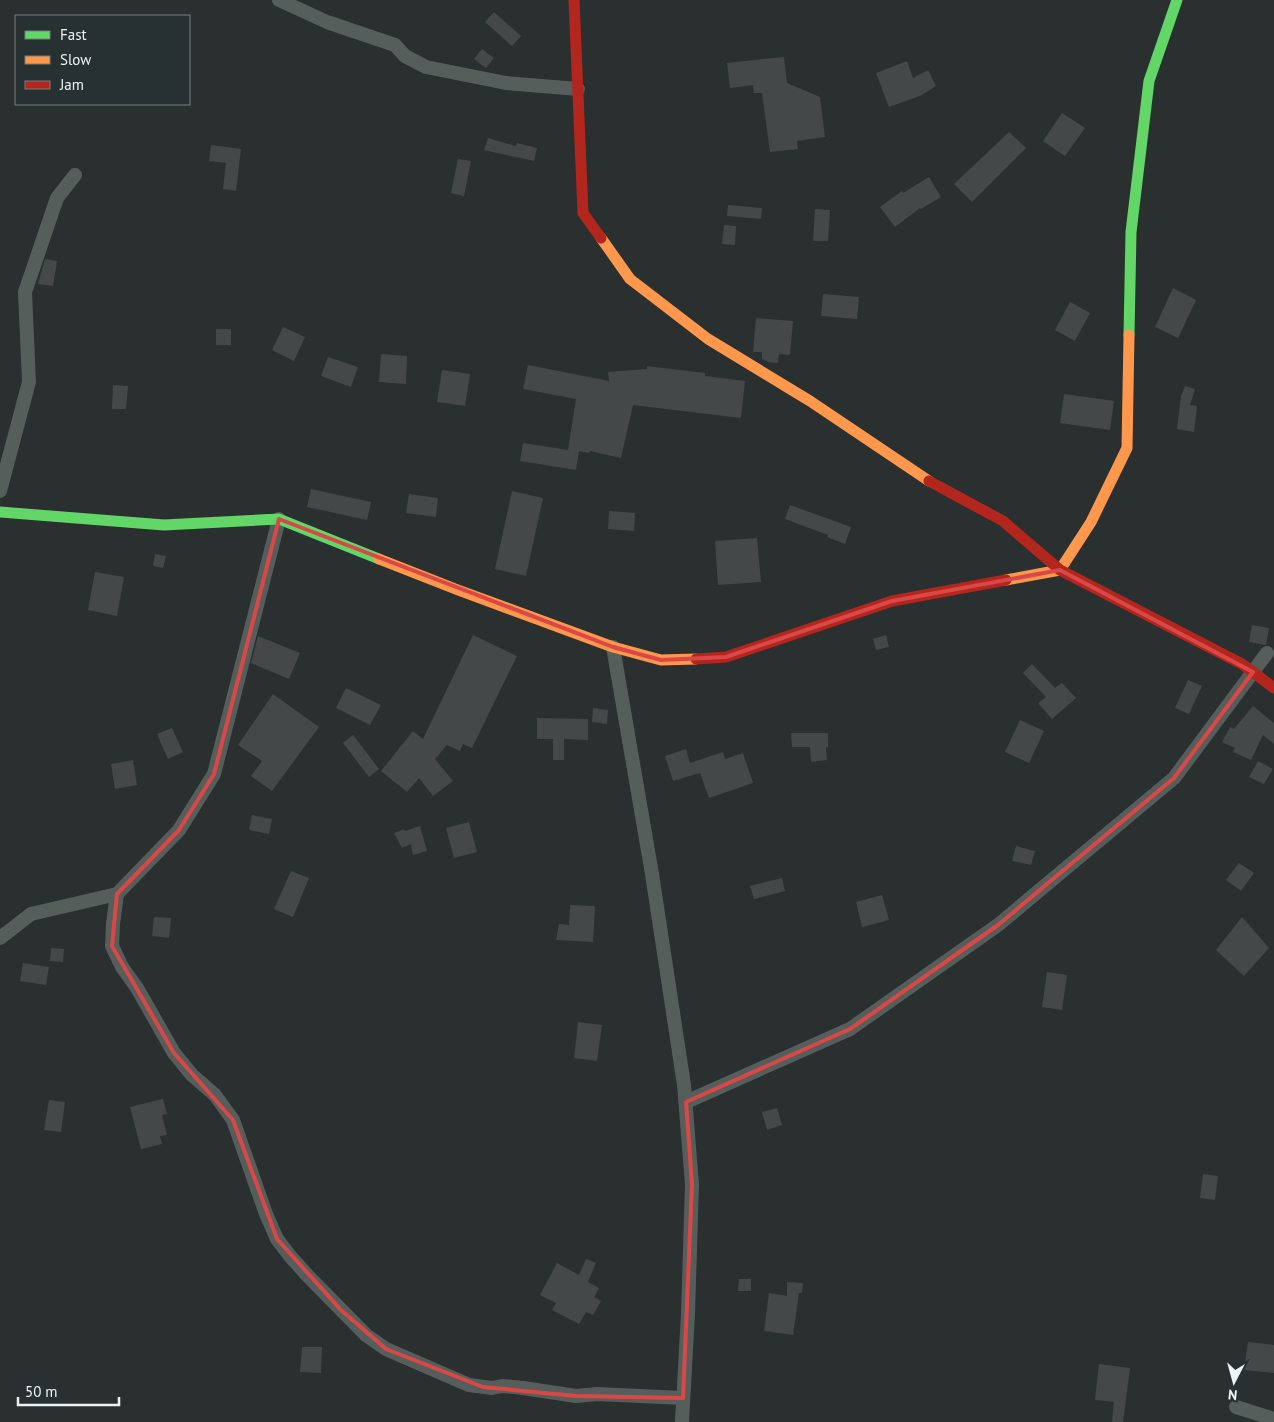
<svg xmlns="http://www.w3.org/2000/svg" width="1274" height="1422" font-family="'PT Sans',sans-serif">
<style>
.building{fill:#454849}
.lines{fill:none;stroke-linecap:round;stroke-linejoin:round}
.street{stroke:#565e5b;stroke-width:14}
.fast{stroke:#63d668;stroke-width:11}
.slow{stroke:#ff974d;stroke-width:11}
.jam{stroke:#b3261e;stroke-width:11}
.marked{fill:none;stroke:#da4747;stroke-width:4;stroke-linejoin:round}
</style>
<rect width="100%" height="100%" fill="#2a2f2f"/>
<g class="building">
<path d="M 494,12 L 521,36 L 512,46 L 485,22 Z"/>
<path d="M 482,49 L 494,58 L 486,68 L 474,59 Z"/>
<path d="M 784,57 L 787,83 L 820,97 L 825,137 L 797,141 L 798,149 L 770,152 L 762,93 L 754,93 L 753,85 L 730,88 L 727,63 Z"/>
<path d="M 907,61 L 913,78 L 928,70 L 936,86 L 920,96 L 889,107 L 876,73 Z"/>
<path d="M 1062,113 L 1085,128 L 1065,156 L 1043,141 Z"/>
<path d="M 1009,132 L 1026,148 L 972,202 L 954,184 Z"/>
<path d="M 488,138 L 516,146 L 517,143 L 537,148 L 534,161 L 484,150 Z"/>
<path d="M 211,145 L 241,149 L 236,191 L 223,189 L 226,163 L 209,161 Z"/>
<path d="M 458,159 L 471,161 L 464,196 L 451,193 Z"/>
<path d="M 929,177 L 941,197 L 921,209 L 920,208 L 895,227 L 880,207 L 902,191 L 903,193 Z"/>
<path d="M 728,205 L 762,208 L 761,219 L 727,216 Z"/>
<path d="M 815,209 L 830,210 L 828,241 L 813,241 Z"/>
<path d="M 724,225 L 736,226 L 735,245 L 722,244 Z"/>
<path d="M 45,259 L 57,261 L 53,286 L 38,284 Z"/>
<path d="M 1173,288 L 1196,300 L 1178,338 L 1155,327 Z"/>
<path d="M 823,294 L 859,297 L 857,319 L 821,316 Z"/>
<path d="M 1070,302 L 1090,313 L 1075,341 L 1055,330 Z"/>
<path d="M 756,318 L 793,321 L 790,355 L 779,354 L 778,363 L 768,362 L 762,359 L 762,352 L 753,352 Z"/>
<path d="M 283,327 L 305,337 L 294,361 L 272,350 Z"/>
<rect x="216" y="329" width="15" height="16"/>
<path d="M 381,354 L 407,356 L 406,384 L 379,382 Z"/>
<path d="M 328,357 L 358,367 L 351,387 L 321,376 Z"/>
<path d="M 528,365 L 609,381 L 608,372 L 647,369 L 647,366 L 705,373 L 705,376 L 745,381 L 741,418 L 633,405 L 621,458 L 590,451 L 589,453 L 579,451 L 576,470 L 520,461 L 523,443 L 568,450 L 576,399 L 523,389 Z"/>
<path d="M 442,370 L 470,374 L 465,406 L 437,402 Z"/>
<path d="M 113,385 L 128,386 L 126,409 L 112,409 Z"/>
<path d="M 1185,386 L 1195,389 L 1190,405 L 1197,406 L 1194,432 L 1177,429 L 1181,396 Z"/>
<path d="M 1064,394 L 1114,401 L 1110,430 L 1060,423 Z"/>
<path d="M 311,489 L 371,502 L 367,520 L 307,507 Z"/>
<path d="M 512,491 L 543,498 L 526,576 L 495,569 Z"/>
<path d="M 409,494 L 438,498 L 436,517 L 406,513 Z"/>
<path d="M 790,505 L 851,527 L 845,544 L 827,537 L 828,535 L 785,519 Z"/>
<path d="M 609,511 L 635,513 L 634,531 L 608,529 Z"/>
<path d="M 757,538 L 761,582 L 718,585 L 715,541 Z"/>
<path d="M 155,554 L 166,556 L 163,568 L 153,566 Z"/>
<path d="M 95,572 L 124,577 L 117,616 L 88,610 Z"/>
<path d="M 1252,625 L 1269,628 L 1266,645 L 1249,642 Z"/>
<path d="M 473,635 L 517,656 L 472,748 L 463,744 L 460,751 L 447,745 L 435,759 L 453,781 L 433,796 L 419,778 L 407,792 L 381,771 L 413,731 L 423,739 Z"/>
<path d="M 886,635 L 889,647 L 876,650 L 873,639 Z"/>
<path d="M 258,636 L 300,653 L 289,679 L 251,663 Z"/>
<path d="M 1032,664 L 1055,688 L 1062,683 L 1076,698 L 1052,719 L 1038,703 L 1046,697 L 1023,673 Z"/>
<path d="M 1188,680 L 1202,686 L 1189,714 L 1175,708 Z"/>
<path d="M 346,688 L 381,705 L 370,725 L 336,708 Z"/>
<path d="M 273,694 L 319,727 L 272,791 L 251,776 L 262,761 L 238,745 Z"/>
<path d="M 1253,706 L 1274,723 L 1274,744 L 1263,735 L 1251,760 L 1233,752 L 1235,748 L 1222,742 L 1230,727 L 1234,729 Z"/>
<path d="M 593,708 L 608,710 L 607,724 L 592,722 Z"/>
<path d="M 537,718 L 588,719 L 588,740 L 564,739 L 564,760 L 553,760 L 553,739 L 537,739 Z"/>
<path d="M 1020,720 L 1044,731 L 1029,763 L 1005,752 Z"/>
<path d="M 172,728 L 183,752 L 168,759 L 157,734 Z"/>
<path d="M 791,733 L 828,733 L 828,747 L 826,747 L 827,760 L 811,762 L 810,747 L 792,747 Z"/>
<path d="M 353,735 L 379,769 L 369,777 L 343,743 Z"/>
<path d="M 686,749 L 690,763 L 723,752 L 725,759 L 743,753 L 753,783 L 709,798 L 700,773 L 673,781 L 665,756 Z"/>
<path d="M 133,760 L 137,785 L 115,789 L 111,764 Z"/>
<path d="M 1258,761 L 1273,769 L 1264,784 L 1249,777 Z"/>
<path d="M 252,815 L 272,819 L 269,834 L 249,830 Z"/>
<path d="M 469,822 L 477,852 L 454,858 L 446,828 Z"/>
<path d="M 420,826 L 427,851 L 413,855 L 411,844 L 402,848 L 394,833 L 404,829 L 405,831 Z"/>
<path d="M 1016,846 L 1035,851 L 1031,865 L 1012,861 Z"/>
<path d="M 1239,863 L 1254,873 L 1241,891 L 1226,880 Z"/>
<path d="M 291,871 L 309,878 L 293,917 L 274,909 Z"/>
<path d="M 782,878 L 785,891 L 754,899 L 750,886 Z"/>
<path d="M 882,895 L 889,920 L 862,927 L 856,902 Z"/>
<path d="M 570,905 L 595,906 L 593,942 L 556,940 L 559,924 L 569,925 Z"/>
<path d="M 154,917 L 171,918 L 169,938 L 152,936 Z"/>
<path d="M 1242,917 L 1269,948 L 1244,976 L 1216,950 Z"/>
<path d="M 51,948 L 64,949 L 63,962 L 50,961 Z"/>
<path d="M 23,963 L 49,967 L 46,985 L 20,981 Z"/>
<path d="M 1047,972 L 1067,975 L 1062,1010 L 1042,1007 Z"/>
<path d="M 578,1022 L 602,1025 L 597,1061 L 574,1058 Z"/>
<path d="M 163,1099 L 167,1114 L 162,1115 L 167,1135 L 160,1136 L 162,1144 L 141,1149 L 130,1107 Z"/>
<path d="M 49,1100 L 65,1102 L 61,1132 L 44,1130 Z"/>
<path d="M 777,1108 L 782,1125 L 767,1130 L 762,1112 Z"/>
<path d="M 1203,1174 L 1218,1176 L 1215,1200 L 1200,1198 Z"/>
<path d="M 586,1259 L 596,1263 L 588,1282 L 599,1288 L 594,1297 L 601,1301 L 593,1315 L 586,1312 L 579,1324 L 552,1310 L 556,1303 L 540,1295 L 557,1263 L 579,1275 Z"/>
<path d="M 739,1279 L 751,1279 L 751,1291 L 738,1291 Z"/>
<path d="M 787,1282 L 803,1283 L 802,1293 L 799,1293 L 793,1335 L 764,1331 L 769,1293 L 787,1296 Z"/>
<path d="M 1248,1342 L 1274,1345 L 1274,1373 L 1244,1370 Z"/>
<path d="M 302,1347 L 322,1347 L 321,1373 L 300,1372 Z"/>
<path d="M 1099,1364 L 1130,1368 L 1123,1422 L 1112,1422 L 1114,1402 L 1095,1400 Z"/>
</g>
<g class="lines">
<g class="street">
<path d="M 279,0 L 327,22 L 395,45 L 405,56 L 426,67 L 506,83 L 578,89"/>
<path d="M 0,491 L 29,382 L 25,292 L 57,198 L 75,175"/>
<path d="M 613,647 L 652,874 L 684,1085 L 692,1184 L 688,1314 L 682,1422"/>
<path d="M 117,894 L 113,924 L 112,946 L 122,967 L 137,988 L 174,1053 L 192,1075 L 215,1095 L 233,1120 L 266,1214 L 277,1239 L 290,1256 L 307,1275 L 366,1335 L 386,1349 L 469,1385 L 492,1388 L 502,1386 L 523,1388 L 576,1396 L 597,1394 L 683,1398"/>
<path d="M 0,938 L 31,914 L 117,894 L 179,830 L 214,774 L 279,519"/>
<path d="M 686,1102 L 850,1029 L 998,925 L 1174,778 L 1267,653"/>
<path d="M 1236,1407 L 1274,1419"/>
</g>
<g class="fast">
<path d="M 1129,335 L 1131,232 L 1149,81 L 1177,0"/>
<path d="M 0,512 L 164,525 L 279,519 L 379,559"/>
</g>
<g class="slow">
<path d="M 601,238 L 630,279 L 708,339 L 810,401 L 929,481"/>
<path d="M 379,559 L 458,590 L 613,647 L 661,660 L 696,659"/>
<path d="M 1006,580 L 1060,570 L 1091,522 L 1127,448 L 1129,335"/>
</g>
<g class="jam">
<path d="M 574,0 L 583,213 L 601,238"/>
<path d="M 929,481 L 1003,521 L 1060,570 L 1242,664 L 1274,688"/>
<path d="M 696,659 L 726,657 L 892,601 L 1006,580"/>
</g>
</g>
<path class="marked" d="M 279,519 L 613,647 L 661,660 L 726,657 L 892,601 L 1060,570 L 1253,672 L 1174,778 L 998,925 L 850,1029 L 686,1102 L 692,1184 L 683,1398 L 576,1396 L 483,1387 L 386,1349 L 341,1310 L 277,1239 L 233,1120 L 174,1053 L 112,946 L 117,894 L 179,830 L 214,774 Z"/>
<rect x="15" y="15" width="175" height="90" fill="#283131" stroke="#777f7f"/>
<rect x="25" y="31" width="25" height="8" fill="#63d668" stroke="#777f7f"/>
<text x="60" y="40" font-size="15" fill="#eef4f4">Fast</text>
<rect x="25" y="56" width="25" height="8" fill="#ff974d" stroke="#777f7f"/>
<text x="60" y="65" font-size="15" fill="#eef4f4">Slow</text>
<rect x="25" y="81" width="25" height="8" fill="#b3261e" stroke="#777f7f"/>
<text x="60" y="90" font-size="15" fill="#eef4f4">Jam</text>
<g transform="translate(1234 1382) rotate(186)" stroke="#283131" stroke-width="4" paint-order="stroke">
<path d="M0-4L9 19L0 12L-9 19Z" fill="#eef4f4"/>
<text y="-8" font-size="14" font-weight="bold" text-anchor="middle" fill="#eef4f4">N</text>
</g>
<path d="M18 1397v8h101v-8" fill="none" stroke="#eef4f4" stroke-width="2.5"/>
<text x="25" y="1397" font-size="15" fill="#eef4f4" stroke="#283131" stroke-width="4" paint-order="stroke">50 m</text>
</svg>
